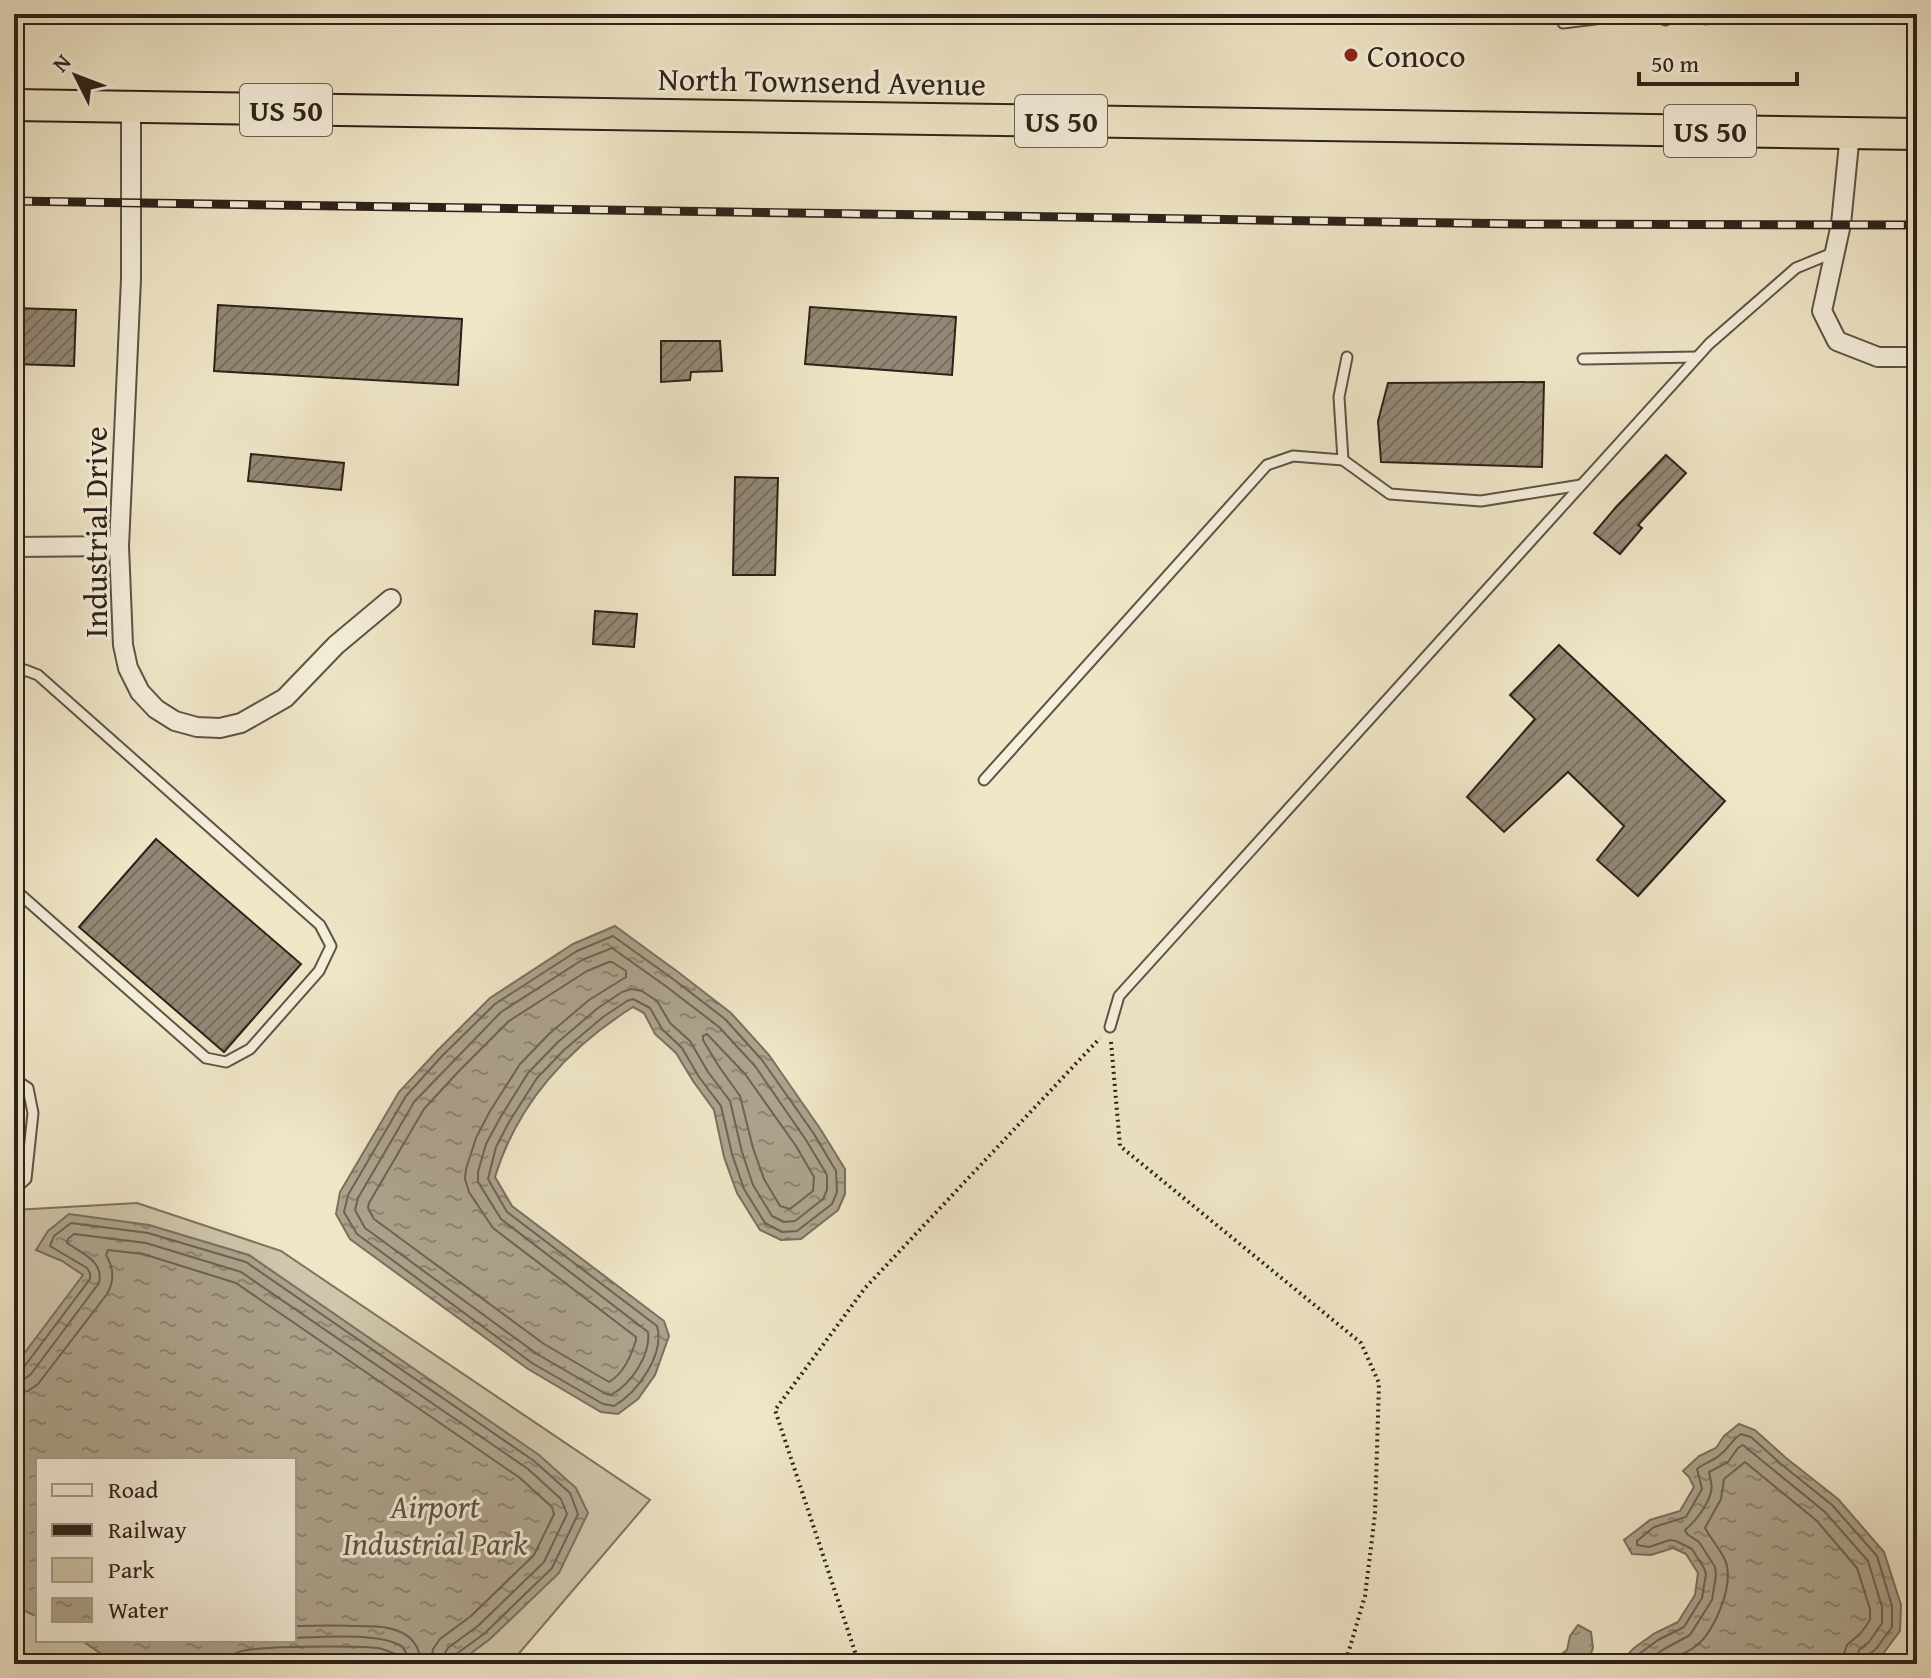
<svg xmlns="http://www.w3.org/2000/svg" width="1931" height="1678" font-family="'Gentium Book Plus',serif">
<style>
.park{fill:#cfc6ab;stroke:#7e7462;stroke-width:2;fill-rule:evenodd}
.water{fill:url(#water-ripples);stroke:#797060;stroke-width:2}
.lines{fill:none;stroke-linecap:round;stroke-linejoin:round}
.shore{stroke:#6c6354;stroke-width:2}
.building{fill:url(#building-hatch);stroke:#2c221a;stroke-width:2}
.service-casing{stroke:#5d5346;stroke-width:13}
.minor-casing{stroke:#5d5346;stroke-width:22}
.trunk-casing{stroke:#2c221a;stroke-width:34}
.path{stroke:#2c221a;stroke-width:4;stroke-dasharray:2 4;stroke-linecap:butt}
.service{stroke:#f5efdc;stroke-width:9}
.minor{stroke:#f5efdc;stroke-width:18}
.trunk{stroke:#f0e7c9;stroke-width:30}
.rail-casing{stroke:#2c221a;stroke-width:9}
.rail{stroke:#f5efdc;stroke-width:6;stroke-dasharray:18;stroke-linecap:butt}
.poi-dot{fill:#8f2418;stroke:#f5efdc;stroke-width:3}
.labels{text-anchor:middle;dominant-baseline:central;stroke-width:6;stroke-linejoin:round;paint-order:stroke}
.shield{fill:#f5efdc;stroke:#686054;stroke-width:2}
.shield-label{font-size:30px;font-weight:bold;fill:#2c221a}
.poi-label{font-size:32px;fill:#2c221a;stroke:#f5efdc;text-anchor:start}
.street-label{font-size:32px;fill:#2c221a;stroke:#f5efdc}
.park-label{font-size:32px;font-style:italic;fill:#5d5346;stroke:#f5efdc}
</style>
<defs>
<pattern id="water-ripples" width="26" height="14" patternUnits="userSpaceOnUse" patternTransform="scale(2)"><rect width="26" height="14" fill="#ada48e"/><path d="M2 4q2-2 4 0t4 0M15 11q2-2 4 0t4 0" fill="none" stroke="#8d8573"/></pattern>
<pattern id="building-hatch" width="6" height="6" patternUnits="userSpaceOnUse" patternTransform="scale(2)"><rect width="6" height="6" fill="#928875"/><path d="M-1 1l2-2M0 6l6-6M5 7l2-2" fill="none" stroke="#776f5f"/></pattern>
</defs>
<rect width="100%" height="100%" fill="#f0e7c9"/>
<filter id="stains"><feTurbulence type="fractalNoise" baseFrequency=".0025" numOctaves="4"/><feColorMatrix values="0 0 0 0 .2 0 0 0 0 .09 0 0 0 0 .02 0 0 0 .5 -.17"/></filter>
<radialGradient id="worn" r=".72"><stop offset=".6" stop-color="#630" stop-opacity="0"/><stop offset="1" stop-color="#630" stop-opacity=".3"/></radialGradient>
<path class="park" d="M 137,1203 L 281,1251 L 650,1500 L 510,1664 L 14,1664 L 14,1210 ZM 38,1460 L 294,1460 L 294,1640 L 38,1640 Z"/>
<g class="water">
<path d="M 615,926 L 678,972 L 731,1013 L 769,1055 L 821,1130 L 845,1169 L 845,1194 L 838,1210 L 801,1239 L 781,1240 L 760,1230 L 737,1193 L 724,1157 L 714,1110 L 693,1081 L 676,1053 L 655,1034 L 644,1013 L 633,1007 C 569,1047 517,1104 495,1177 L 512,1206 L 664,1321 L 669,1336 L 655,1375 L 638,1399 L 618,1414 L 601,1412 L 528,1369 L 350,1239 L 336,1214 L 340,1192 L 399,1092 L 437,1051 L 490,998 L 573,944 Z"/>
<path d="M 69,1214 L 149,1225 L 249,1255 L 539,1455 L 576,1488 L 588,1513 L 559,1573 L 490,1639 L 458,1663 L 452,1664 L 400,1664 L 379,1656 L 325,1655 L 254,1657 L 225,1664 L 116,1664 L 81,1640 L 294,1640 L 294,1460 L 38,1460 L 38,1617 L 14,1606 L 14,1367 L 83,1275 L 62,1261 L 36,1250 L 48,1231 Z"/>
<path d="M 1739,1424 L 1755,1430 L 1786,1458 L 1838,1499 L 1884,1552 L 1901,1605 L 1900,1631 L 1882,1655 L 1868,1664 L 1619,1664 L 1634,1648 L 1655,1633 L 1678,1622 L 1695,1595 L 1698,1573 L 1686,1554 L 1673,1548 L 1651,1555 L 1632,1554 L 1624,1540 L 1650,1520 L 1680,1511 L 1694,1487 L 1689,1477 L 1683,1471 L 1699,1456 L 1716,1448 L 1724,1436 Z"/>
<path d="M 1578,1625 L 1591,1632 L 1593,1648 L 1587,1664 L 1527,1664 L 1541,1656 L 1560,1655 L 1567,1650 L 1570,1636 Z"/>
</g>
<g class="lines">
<g class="shore">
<path d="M 613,936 L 673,979 L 725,1019 L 762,1060 L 814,1134 L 836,1171 L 837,1192 L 832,1204 L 797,1231 L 782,1232 L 765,1223 L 744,1189 L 732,1154 L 721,1106 L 699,1077 L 682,1048 L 662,1029 L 650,1008 L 633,999 L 627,1001 L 603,1017 L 564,1050 L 537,1078 L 509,1122 L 496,1147 L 488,1179 L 507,1212 L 657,1326 C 665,1354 638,1392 614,1406 L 603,1404 L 532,1363 L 357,1234 L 344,1212 L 348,1195 L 406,1096 L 442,1056 L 495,1004 L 577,951 Z"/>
<path d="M 612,948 L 667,987 L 719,1027 L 755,1066 L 806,1140 L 827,1175 L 827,1190 L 823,1199 L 795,1221 L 784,1222 L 772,1216 L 753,1185 L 742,1152 L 730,1101 L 708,1072 L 690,1041 L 670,1023 L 657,1001 L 642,991 L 631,989 L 622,992 L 598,1008 L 558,1042 L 528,1073 L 500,1118 L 486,1144 L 478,1172 L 478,1182 L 501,1219 L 648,1332 C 651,1355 631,1384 611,1395 L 606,1394 L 537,1354 L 365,1228 L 355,1210 L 358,1198 L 414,1102 L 501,1012 L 582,960 Z"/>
<path d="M 609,962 L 612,962 L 626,971 L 626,977 L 589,1000 L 549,1034 L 520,1064 L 490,1111 L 476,1138 L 466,1169 L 465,1179 L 469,1192 L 493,1228 L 636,1337 L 636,1340 C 631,1356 624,1373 609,1382 L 544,1344 L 374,1219 L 368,1208 L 369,1203 L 424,1109 L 458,1072 L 509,1021 L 587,971 Z"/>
<path d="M 707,1034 L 745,1074 L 796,1146 L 814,1177 L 813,1191 L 790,1209 L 780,1206 L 764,1179 L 753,1148 L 740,1096 L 718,1065 L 703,1040 L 703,1036 Z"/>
<path d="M 14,1371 L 20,1370 L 24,1367 L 90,1279 L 90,1273 L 87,1268 L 50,1246 L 54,1236 L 71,1223 L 148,1233 L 246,1262 L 534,1461 L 570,1493 L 578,1514 L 552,1568 L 485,1633 L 455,1655 L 453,1664"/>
<path d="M 14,1381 L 23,1380 L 31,1374 L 99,1283 C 104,1261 83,1254 67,1243 L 68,1239 L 74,1234 L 146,1243 L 241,1272 L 528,1469 L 561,1499 L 567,1514 L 544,1562 L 479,1625 L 448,1648 L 443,1656 L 443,1664"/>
<path d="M 14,1393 L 28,1391 L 38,1384 L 107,1294 C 115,1280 114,1268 106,1255 L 108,1250 L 143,1254 L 236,1283 L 520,1478 L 552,1507 L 554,1514 L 534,1555 L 471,1616 L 440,1639 L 433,1649 L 431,1664"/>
<path d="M 294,1626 C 313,1626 333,1625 352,1626 C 381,1626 419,1625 421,1664"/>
<path d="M 294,1638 C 318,1637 384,1632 402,1647 C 407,1652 408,1657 409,1664"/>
<path d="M 231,1664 C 232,1658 231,1656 236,1653 C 250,1645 357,1646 377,1648 C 384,1649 390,1652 395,1654 L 399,1664"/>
<path d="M 1630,1664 L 1639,1654 L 1658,1640 L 1684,1627 L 1702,1598 L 1706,1574 L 1704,1568 L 1692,1549 L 1676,1541 L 1670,1540 L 1649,1547 L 1637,1545 L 1637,1541 L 1654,1527 L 1686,1517 L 1702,1489 L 1697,1469 C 1704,1463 1714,1461 1721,1454 C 1730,1447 1730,1441 1741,1434 L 1751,1437 L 1781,1464 L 1832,1505 L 1877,1556 L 1892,1606 L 1892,1627 L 1876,1649 L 1867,1656 L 1865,1664"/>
<path d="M 1643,1664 L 1664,1649 L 1690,1635 L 1712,1600 L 1716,1575 L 1715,1567 L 1699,1542 L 1687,1534 L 1685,1530 C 1696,1521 1708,1505 1711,1492 C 1713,1485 1710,1478 1709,1472 L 1728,1462 L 1738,1448 L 1743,1445 L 1825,1512 L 1868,1561 L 1882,1607 L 1882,1623 L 1869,1642 L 1859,1650 L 1855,1664"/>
<path d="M 1663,1664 C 1673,1657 1686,1654 1696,1646 C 1715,1632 1735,1583 1725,1560 C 1720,1549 1711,1539 1705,1528 L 1721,1499 L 1724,1479 L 1745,1462 L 1817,1521 L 1857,1568 L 1870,1609 L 1870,1620 L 1861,1633 L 1847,1645 L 1844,1654 L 1843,1664"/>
</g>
</g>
<g class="building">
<path d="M 218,305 L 462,319 L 458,385 L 214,371 Z"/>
<path d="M 810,307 L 956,317 L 952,375 L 805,364 Z"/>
<path d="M 14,308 L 76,310 L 74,366 L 14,364 Z"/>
<path d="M 661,341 L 720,341 L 722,371 L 691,372 L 690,380 L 661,382 Z"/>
<path d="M 1544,382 L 1542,467 L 1381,462 L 1378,421 L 1388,383 Z"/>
<path d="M 251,454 L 344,463 L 341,490 L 248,481 Z"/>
<path d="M 1666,455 L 1686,473 L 1638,525 L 1642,528 L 1620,554 L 1594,533 L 1616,507 Z"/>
<path d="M 735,477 L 778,478 L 775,575 L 733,575 Z"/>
<path d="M 595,611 L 637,614 L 634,647 L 593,644 Z"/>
<path d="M 1559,645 L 1725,801 L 1638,896 L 1597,860 L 1624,826 L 1568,772 L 1504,832 L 1467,797 L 1535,719 L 1510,695 Z"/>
<path d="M 156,839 L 301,964 L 224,1052 L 79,927 Z"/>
</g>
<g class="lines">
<defs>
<g id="service">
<path d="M 1649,14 L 1666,20"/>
<path d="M 1706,19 L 1706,14"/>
<path d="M 1563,23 L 1595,19 L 1604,14"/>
<path d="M 1583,359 L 1697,357"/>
<path d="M 1343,460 L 1339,397 L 1347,357"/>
<path d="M 14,678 L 25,670 L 38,675 L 320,925 L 331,946 L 319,971 L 250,1049 L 226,1062 L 206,1058 L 14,889"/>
<path d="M 984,780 L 1267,465 L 1293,456 L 1343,460 L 1390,494 L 1481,501 L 1581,485"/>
<path d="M 1110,1027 L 1119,996 L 1709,344 L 1796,268 L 1835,252"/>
<path d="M 14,1079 L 28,1088 L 33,1113 L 26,1179 L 14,1190"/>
</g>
<g id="minor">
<path d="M 131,108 L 131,279 L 119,546 L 123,645 L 128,668 L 140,692 L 156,709 L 175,721 L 197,727 L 220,728 L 241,723 L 285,698 L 336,645 L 391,599"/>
<path d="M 1850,133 L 1841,224 L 1822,311 L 1837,341 L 1878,357 L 1917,357"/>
<path d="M 14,547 L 119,546"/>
</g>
<path id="trunk" d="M 14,105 L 1917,134"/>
</defs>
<use href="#service" class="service-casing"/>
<use href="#minor" class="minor-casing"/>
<use href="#trunk" class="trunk-casing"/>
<g class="path">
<path d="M 1111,1042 L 1120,1146 L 1361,1343 L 1379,1383 L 1375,1514 L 1365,1596 L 1345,1664"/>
<path d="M 859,1664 L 775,1410 L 865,1288 L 1100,1038"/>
</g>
<use href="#service" class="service"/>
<use href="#minor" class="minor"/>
<use href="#trunk" class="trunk"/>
<defs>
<path id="rail" d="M 14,201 L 1524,224 L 1917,225"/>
</defs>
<use href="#rail" class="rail-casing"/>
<use href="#rail" class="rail"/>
</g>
<circle class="poi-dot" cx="1351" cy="55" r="8"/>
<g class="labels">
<g class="shield">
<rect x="240" y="84" width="92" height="52" rx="6"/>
<rect x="1015" y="95" width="92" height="52" rx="6"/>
<rect x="1664" y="105" width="92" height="52" rx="6"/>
</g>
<g class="shield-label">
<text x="286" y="110">US 50</text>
<text x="1061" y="121">US 50</text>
<text x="1710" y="131">US 50</text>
</g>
<g class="poi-label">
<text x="1367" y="55">Conoco</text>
</g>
<g class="street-label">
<text transform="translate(822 81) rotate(1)">North Townsend Avenue</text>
<text transform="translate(95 532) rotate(-90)">Industrial Drive</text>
</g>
<g class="park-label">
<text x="435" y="1506">Airport<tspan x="435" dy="37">Industrial Park</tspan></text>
</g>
</g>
<rect width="1931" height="1678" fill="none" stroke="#f0e7c9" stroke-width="48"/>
<rect x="16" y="16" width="1899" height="1646" fill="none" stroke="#2c221a" stroke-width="4"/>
<rect x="24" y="24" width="1883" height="1630" fill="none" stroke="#2c221a" stroke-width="2"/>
<rect x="36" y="1458" width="260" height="184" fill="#f5efdc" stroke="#a59d8e" stroke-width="2"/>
<rect x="52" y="1484" width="40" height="12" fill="#f5efdc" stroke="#a59d8e" stroke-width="2"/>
<text x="108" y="1498" font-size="24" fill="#2c221a">Road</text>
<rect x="52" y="1524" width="40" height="12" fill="#2c221a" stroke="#a59d8e" stroke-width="2"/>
<text x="108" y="1538" font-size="24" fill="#2c221a">Railway</text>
<rect x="52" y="1558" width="40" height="24" fill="#cfc6ab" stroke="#a59d8e" stroke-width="2"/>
<text x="108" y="1578" font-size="24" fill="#2c221a">Park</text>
<rect x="52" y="1598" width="40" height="24" fill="url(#water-ripples)" stroke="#a59d8e" stroke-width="2"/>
<text x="108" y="1618" font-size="24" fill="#2c221a">Water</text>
<g transform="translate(76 76) rotate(312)" stroke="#f5efdc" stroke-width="6" paint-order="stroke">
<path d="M0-6L14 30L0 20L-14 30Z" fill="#2c221a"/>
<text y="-12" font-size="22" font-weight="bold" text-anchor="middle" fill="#2c221a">N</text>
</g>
<path d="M1639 72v12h158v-12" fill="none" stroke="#2c221a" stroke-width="4"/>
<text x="1651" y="72" font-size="24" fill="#2c221a" stroke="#f5efdc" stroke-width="6" paint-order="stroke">50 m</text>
<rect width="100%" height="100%" filter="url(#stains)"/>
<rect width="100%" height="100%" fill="url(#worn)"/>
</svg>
